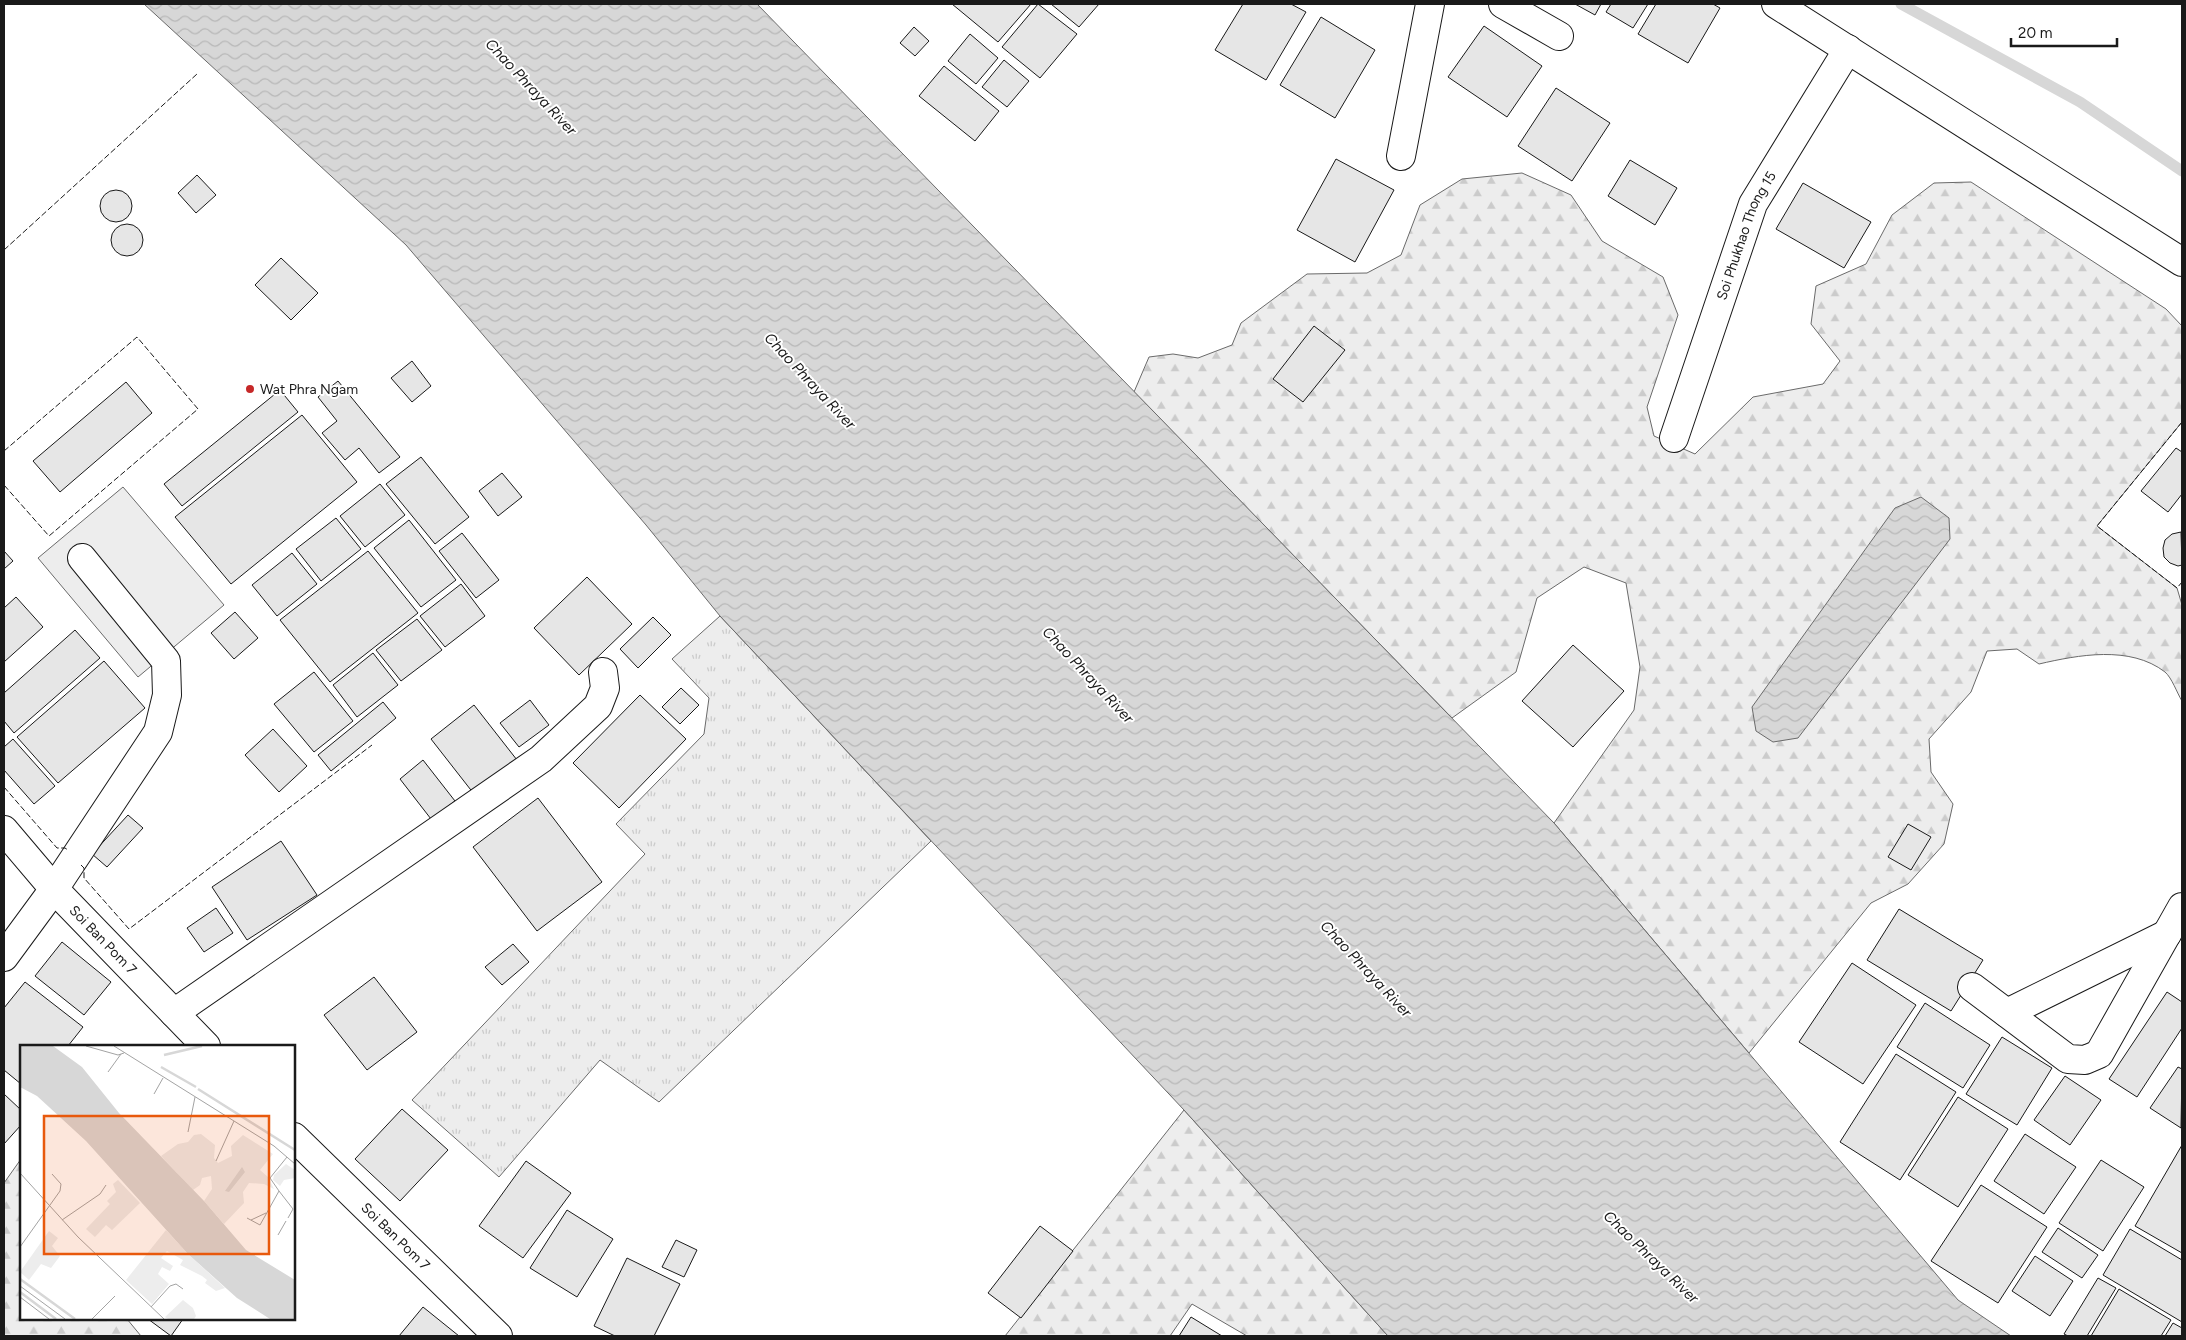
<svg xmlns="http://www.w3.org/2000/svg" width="2186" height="1340" font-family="Figtree,sans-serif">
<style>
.grass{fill:url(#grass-tufts);stroke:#6a6a6a}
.forest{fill:url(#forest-firs);stroke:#6a6a6a}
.built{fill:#ededed;stroke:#6a6a6a}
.water{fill:url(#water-waves);stroke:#6a6a6a}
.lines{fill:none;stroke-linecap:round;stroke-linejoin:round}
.stream{stroke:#d7d7d7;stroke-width:11}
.building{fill:#e6e6e6;stroke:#1a1a1a}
.minor-casing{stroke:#1a1a1a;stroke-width:30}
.minor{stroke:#fff;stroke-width:28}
.fence{stroke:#1a1a1a;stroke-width:1;stroke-dasharray:6 2.5;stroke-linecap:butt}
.poi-dot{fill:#c62828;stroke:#fff;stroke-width:2}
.labels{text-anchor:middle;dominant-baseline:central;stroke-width:4;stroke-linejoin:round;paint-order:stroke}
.street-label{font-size:14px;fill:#1a1a1a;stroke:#fff}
.poi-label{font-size:14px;fill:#1a1a1a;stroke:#fff;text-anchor:start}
.water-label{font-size:15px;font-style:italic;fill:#1a1a1a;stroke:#fff}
.inset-river{fill:none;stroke:#d7d7d7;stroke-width:2.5}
.inset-road{fill:none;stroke:#a3a3a3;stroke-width:1}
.view{fill:#e8590c;fill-opacity:0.15;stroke:#e8590c;stroke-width:2.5}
.inset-edge{fill:none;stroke:#1a1a1a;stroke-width:2.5}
</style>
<defs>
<pattern id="grass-tufts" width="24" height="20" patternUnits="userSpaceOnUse" patternTransform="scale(1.25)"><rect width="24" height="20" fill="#ededed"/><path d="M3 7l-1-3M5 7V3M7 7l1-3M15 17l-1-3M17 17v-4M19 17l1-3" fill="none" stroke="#cbcbcb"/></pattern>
<pattern id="forest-firs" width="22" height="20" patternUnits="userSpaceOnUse" patternTransform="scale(1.25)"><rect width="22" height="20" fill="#ededed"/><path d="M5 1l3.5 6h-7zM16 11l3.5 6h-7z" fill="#cbcbcb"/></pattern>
<pattern id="water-waves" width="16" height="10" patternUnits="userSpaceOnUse" patternTransform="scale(1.25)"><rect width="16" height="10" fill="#d7d7d7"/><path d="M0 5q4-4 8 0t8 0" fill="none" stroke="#b8b8b8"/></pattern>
</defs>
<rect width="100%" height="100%" fill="#fff"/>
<path class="grass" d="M 720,616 L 931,841 L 659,1102 L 600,1060 L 499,1177 L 412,1100 L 645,854 L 616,824 L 704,734 L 709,698 L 672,659 Z"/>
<g class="forest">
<path d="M 1522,173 L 1571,195 L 1602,241 L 1663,277 L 1678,315 L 1647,407 L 1654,436 L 1695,454 L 1753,397 L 1823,384 L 1840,361 L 1811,324 L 1816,286 L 1866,264 L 1892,215 L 1934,183 L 1971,182 L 2166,309 L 2182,326 L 2182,422 L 2097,526 L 2177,588 L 2182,605 L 2182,701 C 2177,693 2172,678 2165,672 C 2130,645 2078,655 2039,664 L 2017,649 L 1987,651 L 1971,692 L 1929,739 L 1931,772 L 1953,804 L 1944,844 L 1908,884 L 1871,903 L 1749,1053 L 1554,823 L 1634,710 L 1640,667 L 1626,583 L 1584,567 L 1537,598 L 1516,672 L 1452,718 L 1134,392 L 1149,357 L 1173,354 L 1198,358 L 1232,345 L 1241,323 L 1307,274 L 1367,273 L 1401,255 L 1420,205 L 1462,179 Z"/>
<path d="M 1184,1110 L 1388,1336 L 1247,1336 L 1192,1304 L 1170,1336 L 1005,1336 Z"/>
<path d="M 21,1159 L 21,1319 L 127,1319 L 141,1336 L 4,1336 L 4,1183 Z"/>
</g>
<path class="built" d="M 123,487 L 224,605 L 138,677 L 38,558 Z"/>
<g class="water">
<path d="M 144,4 L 757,4 L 1554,823 L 1958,1300 L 2011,1336 L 1388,1336 L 1184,1110 L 720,616 L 646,525 L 406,245 Z"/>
<path d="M 1921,497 L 1949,518 L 1950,539 L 1798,738 L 1773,742 L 1756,731 L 1752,707 L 1895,508 Z"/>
</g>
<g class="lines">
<path class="stream" d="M 1901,4 L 2080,102 L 2182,171"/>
</g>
<g class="building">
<path d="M 952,4 L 1031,4 L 998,42 Z"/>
<path d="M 1038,4 L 1077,34 L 1040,78 L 1002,47 Z"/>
<path d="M 1051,4 L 1099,4 L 1079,27 Z"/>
<path d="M 1243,4 L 1291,4 L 1306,12 L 1266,80 L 1215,50 Z"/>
<path d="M 1575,4 L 1601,4 L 1595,15 Z"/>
<path d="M 1611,4 L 1648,4 L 1633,28 L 1606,12 Z"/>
<path d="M 1656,4 L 1713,4 L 1720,8 L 1688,63 L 1638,34 Z"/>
<path d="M 1321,17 L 1375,50 L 1335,118 L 1280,85 Z"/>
<path d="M 1484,26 L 1542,66 L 1507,117 L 1448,77 Z"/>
<path d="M 914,27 L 929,41 L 915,56 L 900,43 Z"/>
<path d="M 970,34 L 998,58 L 976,84 L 948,61 Z"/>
<path d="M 1004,60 L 1029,81 L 1007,107 L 982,87 Z"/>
<path d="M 944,66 L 999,111 L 975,141 L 919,96 Z"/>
<path d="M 1556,88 L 1610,123 L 1572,181 L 1518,146 Z"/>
<path d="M 1336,159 L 1394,190 L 1355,262 L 1297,230 Z"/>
<path d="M 1630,160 L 1677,188 L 1655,225 L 1608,196 Z"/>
<path d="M 197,175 L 216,195 L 196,213 L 178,193 Z"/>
<path d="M 1803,183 L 1871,222 L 1844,268 L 1776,229 Z"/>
<circle cx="116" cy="206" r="16"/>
<circle cx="127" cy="240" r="16"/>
<path d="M 281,258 L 318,293 L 291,320 L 255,285 Z"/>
<path d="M 1314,326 L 1345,350 L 1303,402 L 1273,379 Z"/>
<path d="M 412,361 L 431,386 L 412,402 L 391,378 Z"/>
<path d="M 338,381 L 400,457 L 379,473 L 359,448 L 345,460 L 322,433 L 337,421 L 318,397 Z"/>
<path d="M 126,382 L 152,413 L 60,492 L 33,461 Z"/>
<path d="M 280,390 L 298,412 L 182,506 L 164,484 Z"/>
<path d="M 302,415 L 357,482 L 231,584 L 175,517 Z"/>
<path d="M 2176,448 L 2182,452 L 2182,494 L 2168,512 L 2141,491 Z"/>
<path d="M 421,457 L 469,517 L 435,544 L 386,484 Z"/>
<path d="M 502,473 L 522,497 L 498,516 L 479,491 Z"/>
<path d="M 380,484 L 405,515 L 365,547 L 340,516 Z"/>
<path d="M 336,518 L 361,549 L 321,581 L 296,549 Z"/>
<path d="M 409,520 L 456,580 L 421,607 L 374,548 Z"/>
<path d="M 2181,532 L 2182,565 L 2178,566 L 2170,563 L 2164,557 L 2163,548 L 2165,540 L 2172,534 Z"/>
<path d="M 462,533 L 499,580 L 476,598 L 439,551 Z"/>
<path d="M 4,551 L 13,561 L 4,569 Z"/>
<path d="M 368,551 L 418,613 L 330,682 L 280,620 Z"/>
<path d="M 292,553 L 317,584 L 277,616 L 252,585 Z"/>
<path d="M 587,577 L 632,624 L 579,675 L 534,628 Z"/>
<path d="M 461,584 L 485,616 L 445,647 L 420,616 Z"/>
<path d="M 16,597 L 43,627 L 4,662 L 4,608 Z"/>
<path d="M 235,612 L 258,638 L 234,659 L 211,633 Z"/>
<path d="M 653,617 L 671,635 L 638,668 L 620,649 Z"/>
<path d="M 417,619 L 442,650 L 401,681 L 376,650 Z"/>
<path d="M 75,630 L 100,658 L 14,733 L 4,721 L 4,693 Z"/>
<path d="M 1573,645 L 1624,691 L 1573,747 L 1522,701 Z"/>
<path d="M 373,653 L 398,685 L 357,717 L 333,685 Z"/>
<path d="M 104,661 L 145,708 L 58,783 L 17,737 Z"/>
<path d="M 314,672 L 353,721 L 314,752 L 274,704 Z"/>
<path d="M 681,688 L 699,705 L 680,724 L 662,707 Z"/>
<path d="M 640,695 L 686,739 L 619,808 L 573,763 Z"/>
<path d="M 530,700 L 549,725 L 519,747 L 500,723 Z"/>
<path d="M 383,702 L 396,718 L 331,771 L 318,755 Z"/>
<path d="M 474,705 L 517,760 L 474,794 L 431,739 Z"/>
<path d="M 273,729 L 307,766 L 279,792 L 245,755 Z"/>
<path d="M 13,739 L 55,786 L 34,804 L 4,770 L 4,747 Z"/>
<path d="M 423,760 L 455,801 L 431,819 L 400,779 Z"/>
<path d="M 538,798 L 602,882 L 537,931 L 473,847 Z"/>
<path d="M 128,815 L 143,828 L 107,867 L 92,854 Z"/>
<path d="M 1908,824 L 1931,837 L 1911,870 L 1888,857 Z"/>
<path d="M 281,841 L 317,895 L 247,940 L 212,887 Z"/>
<path d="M 216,908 L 233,933 L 204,952 L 187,928 Z"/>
<path d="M 1899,909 L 1983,960 L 1951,1011 L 1867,960 Z"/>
<path d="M 62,942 L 111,982 L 84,1015 L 35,976 Z"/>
<path d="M 513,944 L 529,962 L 502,985 L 485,967 Z"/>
<path d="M 1852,963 L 1916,1005 L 1863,1084 L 1799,1042 Z"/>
<path d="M 374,977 L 417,1032 L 367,1070 L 324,1015 Z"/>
<path d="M 25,982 L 83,1027 L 68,1046 L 21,1046 L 21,1084 L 4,1070 L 4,1008 Z"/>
<path d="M 2167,992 L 2182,1002 L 2182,1028 L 2137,1097 L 2109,1079 Z"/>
<path d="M 1925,1003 L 1990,1045 L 1963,1088 L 1897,1047 Z"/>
<path d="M 2002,1037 L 2052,1068 L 2017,1125 L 1966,1094 Z"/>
<path d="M 1896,1054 L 1956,1092 L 1900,1180 L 1840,1142 Z"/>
<path d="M 2178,1067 L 2182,1069 L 2181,1128 L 2150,1108 Z"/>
<path d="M 2065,1076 L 2101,1100 L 2070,1145 L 2034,1120 Z"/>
<path d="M 4,1094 L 21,1110 L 21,1125 L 4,1144 Z"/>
<path d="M 1958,1097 L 2008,1129 L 1958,1207 L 1908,1175 Z"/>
<path d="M 402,1109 L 448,1150 L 400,1201 L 355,1159 Z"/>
<path d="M 2025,1134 L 2076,1167 L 2044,1214 L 1994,1181 Z"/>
<path d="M 2182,1145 L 2182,1253 L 2135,1226 Z"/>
<path d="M 2101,1160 L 2144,1187 L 2103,1251 L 2059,1223 Z"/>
<path d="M 526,1161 L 571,1193 L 523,1258 L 479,1226 Z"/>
<path d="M 1981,1185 L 2047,1227 L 1998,1303 L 1931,1261 Z"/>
<path d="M 567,1210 L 613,1239 L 577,1297 L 530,1268 Z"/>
<path d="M 1040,1226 L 1073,1251 L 1021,1318 L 988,1293 Z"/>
<path d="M 2058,1228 L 2098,1255 L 2082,1278 L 2042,1252 Z"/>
<path d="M 2130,1229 L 2182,1260 L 2182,1322 L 2103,1275 Z"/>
<path d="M 676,1240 L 697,1250 L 684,1277 L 662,1267 Z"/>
<path d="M 2035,1256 L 2073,1281 L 2050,1316 L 2012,1291 Z"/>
<path d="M 627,1258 L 680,1284 L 654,1336 L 615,1336 L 594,1326 Z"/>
<path d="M 2098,1278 L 2116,1288 L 2087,1336 L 2068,1336 L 2064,1334 Z"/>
<path d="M 2119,1289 L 2171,1320 L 2161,1336 L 2091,1336 Z"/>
<path d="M 423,1307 L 459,1336 L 399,1336 Z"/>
<path d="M 1191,1317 L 1222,1336 L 1179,1336 Z"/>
<path d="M 148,1319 L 183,1319 L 171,1336 Z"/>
<path d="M 2173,1323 L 2182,1328 L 2182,1336 L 2165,1336 Z"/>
</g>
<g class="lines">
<defs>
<g id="minor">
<path d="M 1503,4 L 1559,36"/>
<path d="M 1776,4 L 2182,262"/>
<path d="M 1401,156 L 1430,4"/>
<path id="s1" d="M 1674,438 L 1753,204 L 1848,49"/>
<path id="s2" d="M 4,830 L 54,889 L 206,1046"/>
<path d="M 4,957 L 54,889 L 158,732 L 167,695 L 166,661 L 82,558"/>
<path d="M 1972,987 L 2068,1059 L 2085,1060 L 2099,1054 L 2182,907"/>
<path d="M 174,1013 L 541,759 L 598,706 L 605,688 L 603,672"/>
<path d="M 2007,1013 L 2167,934"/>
<path id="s3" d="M 294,1137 L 498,1336"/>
</g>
</defs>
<use href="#minor" class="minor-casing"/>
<use href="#minor" class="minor"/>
<g class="fence">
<path d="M 4,250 L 197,74"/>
<path d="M 2182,422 L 2097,526 L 2177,588 L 2182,582"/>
<path d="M 4,451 L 137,337 L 198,409 L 49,536 L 4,485"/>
<path d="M 4,787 L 57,848 L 65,848 L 68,850"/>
<path d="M 81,865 L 84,868 L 84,878 L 129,929 L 372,745"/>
</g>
</g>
<circle class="poi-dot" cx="250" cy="389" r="5"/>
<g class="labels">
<g class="street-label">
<text stroke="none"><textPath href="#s1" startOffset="215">Soi Phukhao Thong 15</textPath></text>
<text stroke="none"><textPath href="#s2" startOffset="148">Soi Ban Pom 7</textPath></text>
<text stroke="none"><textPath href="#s3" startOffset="142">Soi Ban Pom 7</textPath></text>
</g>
<g class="poi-label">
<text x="260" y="389">Wat Phra Ngam</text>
</g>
<g class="water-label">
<text transform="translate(531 87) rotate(47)">Chao Phraya River</text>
<text transform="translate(810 381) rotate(47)">Chao Phraya River</text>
<text transform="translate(1088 675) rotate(47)">Chao Phraya River</text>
<text transform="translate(1366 969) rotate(47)">Chao Phraya River</text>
<text transform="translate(1651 1257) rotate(44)">Chao Phraya River</text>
</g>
</g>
<g transform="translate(20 1045)">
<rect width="275" height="275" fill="#fff"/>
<path d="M 98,135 L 120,158 L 92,185 L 86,180 L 75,192 L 66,184 L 90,159 L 87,156 L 96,147 L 93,139 Z" fill="#ededed"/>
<path d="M 181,89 L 195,100 L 194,113 L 198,118 L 212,111 L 211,101 L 223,90 L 253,109 L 240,125 L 248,132 L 254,144 L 244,139 L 229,138 L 223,147 L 224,158 L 204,179 L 184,156 L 192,144 L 191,131 L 182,133 L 180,140 L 173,145 L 141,111 L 158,99 L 168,97 L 174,90 ZM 266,119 L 275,125 L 275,133 L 264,135 L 260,141 L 253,135 L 254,130 ZM 146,185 L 168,209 L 205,243 L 196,246 L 185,238 L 187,235 L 182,231 L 160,220 L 163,215 L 147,206 L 141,213 L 153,221 L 150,226 L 142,222 L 138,229 L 149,239 L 132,259 L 106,235 ZM 29,186 L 38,193 L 32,201 L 40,211 L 31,223 L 21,219 L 9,235 L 0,227 ZM 163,255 L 173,263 L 176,271 L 174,274 L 148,274 L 145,272 Z" fill="#ededed"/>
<path d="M 0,1 L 33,1 L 62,22 L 99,68 L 184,156 L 226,205 L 275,235 L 275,274 L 250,274 L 217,253 L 168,209 L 66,96 L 17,51 L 0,42 ZM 222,122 L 225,127 L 209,147 L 205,146 Z" fill="#d7d7d7"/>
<path class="inset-river" d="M 144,10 L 182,1M 141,22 L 176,42M 178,44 L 275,105M 0,234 L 55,274M 0,247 L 36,274"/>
<path class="inset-road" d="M 66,1 L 98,10 L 104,8M 94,1 L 254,101 L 275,119M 88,27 L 101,9M 134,49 L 143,33M 168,87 L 175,52M 196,116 L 214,76M 0,128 L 58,192 L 144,274M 259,146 L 273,164 L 268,173M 227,173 L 240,180 L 259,146 L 250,133 L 267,112M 42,175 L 80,149 L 86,140M 231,175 L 246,168M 258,190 L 266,176M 0,202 L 40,146 L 41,139 L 32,129M 0,241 L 45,274M 0,252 L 29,274M 131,262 L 150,241 L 156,239 L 163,244M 72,274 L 95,251"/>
<path class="view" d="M 24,71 L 249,71 L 249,209 L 24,209 Z"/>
<rect width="275" height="275" class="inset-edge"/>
</g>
<rect width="2186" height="1340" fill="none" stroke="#1a1a1a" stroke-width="10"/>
<path d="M2011 38v8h106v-8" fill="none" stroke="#1a1a1a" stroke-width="2.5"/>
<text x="2018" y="38" font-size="15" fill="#1a1a1a" stroke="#ffffff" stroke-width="4" paint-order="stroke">20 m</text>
</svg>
